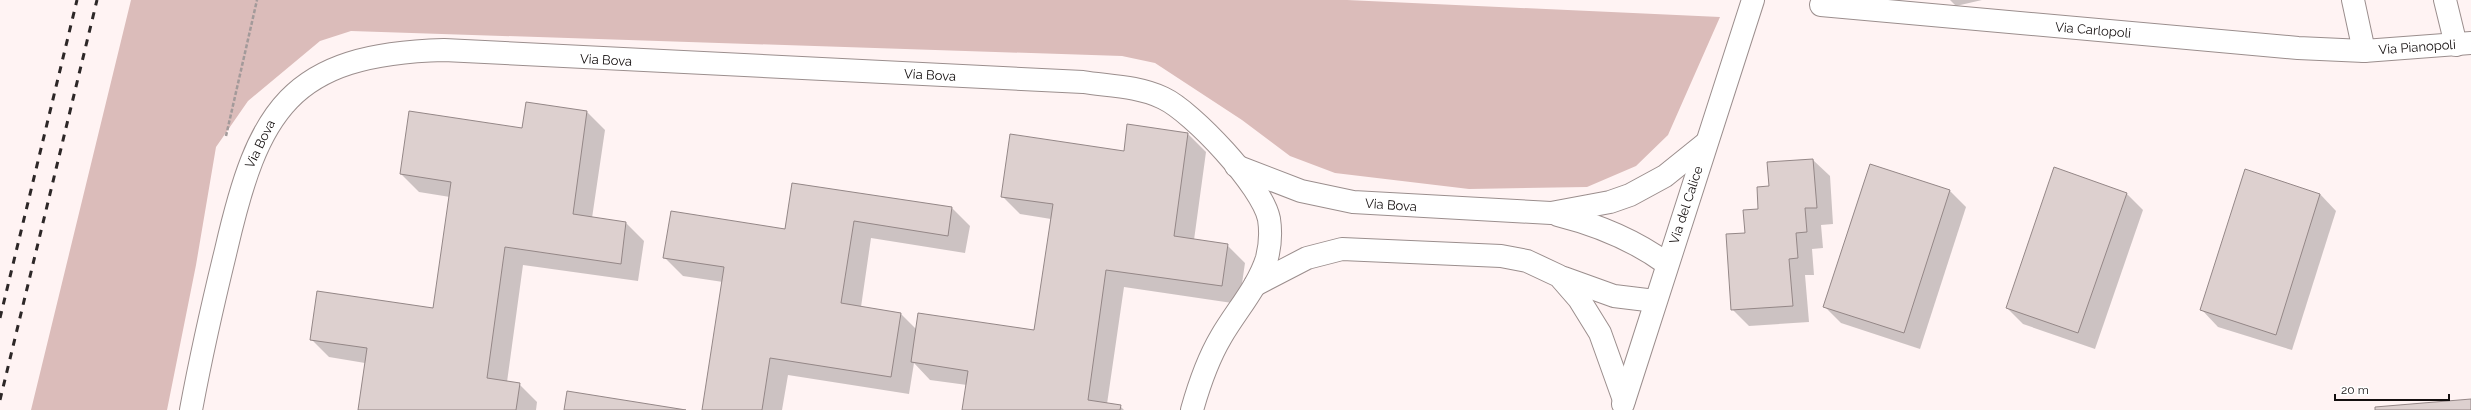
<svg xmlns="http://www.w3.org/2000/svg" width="2471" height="410" font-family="Raleway,sans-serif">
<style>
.green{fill:#dbbcba}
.shadow{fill:#0003}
.building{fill:#ddd0cf;stroke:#948787}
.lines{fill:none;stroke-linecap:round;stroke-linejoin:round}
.minor-casing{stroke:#9b8e8d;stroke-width:24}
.path{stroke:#a39a9a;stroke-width:2.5;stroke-dasharray:4 2;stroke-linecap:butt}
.minor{stroke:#fff;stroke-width:22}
.rail{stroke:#2d2727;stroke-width:3;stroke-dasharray:7 7;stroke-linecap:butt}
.labels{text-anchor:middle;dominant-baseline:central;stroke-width:3;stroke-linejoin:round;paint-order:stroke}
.street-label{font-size:13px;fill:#140f0f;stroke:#fff}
</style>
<rect width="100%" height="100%" fill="#fff3f3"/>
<path class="green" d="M 131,0 L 1347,0 L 1720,17 L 1668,135 L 1636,166 L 1587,187 L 1469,189 L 1335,173 L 1290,156 L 1242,120 L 1155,63 L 1122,56 L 351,31 L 320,41 L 248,101 L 216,147 L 196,265 L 167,410 L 31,410 Z"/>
<g class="shadow">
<path d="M 1950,0 L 1982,0 L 1956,6 Z"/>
<path d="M 587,112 L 605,130 L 592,218 L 626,223 L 644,241 L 638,281 L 523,265 L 507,382 L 519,384 L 537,402 L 536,410 L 359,410 L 365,363 L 329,357 L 311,339 L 434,309 L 450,197 L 419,192 L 401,174 L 523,129 Z"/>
<path d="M 1188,134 L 1206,152 L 1194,240 L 1227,245 L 1245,263 L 1239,304 L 1124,287 L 1107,404 L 1120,406 L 1124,410 L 963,410 L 967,385 L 930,380 L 914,363 L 909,394 L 788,375 L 782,410 L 703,410 L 723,282 L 683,276 L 665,258 L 786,231 L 793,184 L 952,208 L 970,226 L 965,253 L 871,238 L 861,307 L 901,314 L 917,330 L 1035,332 L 1051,219 L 1020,214 L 1002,196 L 1124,152 Z"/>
<path d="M 1813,160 L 1830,176 L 1833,224 L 1821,225 L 1823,248 L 1812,249 L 1814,275 L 1805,275 L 1809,322 L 1749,326 L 1732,309 L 1746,234 L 1770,187 L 1768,163 Z"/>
<path d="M 1870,165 L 1950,191 L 1966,207 L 1920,349 L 1841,323 L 1824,306 Z"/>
<path d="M 2126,193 L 2143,210 L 2095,349 L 2023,324 L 2007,308 Z"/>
<path d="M 2320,194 L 2336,211 L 2292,350 L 2218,327 L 2202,310 Z"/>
</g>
<g class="building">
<path d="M 526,102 L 587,111 L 573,214 L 626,222 L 621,264 L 505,247 L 487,378 L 520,383 L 516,410 L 358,410 L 367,348 L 310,340 L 317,291 L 433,308 L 451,182 L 400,174 L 409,111 L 522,128 Z"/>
<path d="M 1127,124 L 1188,133 L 1174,236 L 1228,244 L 1222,286 L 1106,270 L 1088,400 L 1121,405 L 1120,410 L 962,410 L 968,371 L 911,362 L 918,313 L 1034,330 L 1053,204 L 1001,197 L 1010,134 L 1124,151 Z"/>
<path d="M 1813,159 L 1817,208 L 1805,208 L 1807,232 L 1796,233 L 1798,258 L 1789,259 L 1793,306 L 1731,310 L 1726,234 L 1745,233 L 1743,210 L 1758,209 L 1757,187 L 1769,186 L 1767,162 Z"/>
<path d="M 1870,164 L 1950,190 L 1904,333 L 1823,307 Z"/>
<path d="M 2054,167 L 2127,193 L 2078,333 L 2006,308 Z"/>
<path d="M 2245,169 L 2320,194 L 2276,335 L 2200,310 Z"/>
<path d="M 792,183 L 952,207 L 948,236 L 854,221 L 841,303 L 901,313 L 891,377 L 770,358 L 762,410 L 702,410 L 724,267 L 663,258 L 671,211 L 785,229 Z"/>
<path d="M 567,391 L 686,410 L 564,410 Z"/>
<path d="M 2471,399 L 2471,410 L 2375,410 L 2375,407 Z"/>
</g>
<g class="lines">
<defs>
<g id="minor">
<path d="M 2353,0 L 2364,51"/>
<path d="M 2445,0 L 2456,45"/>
<path d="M 1821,5 L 2298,48 L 2364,51 L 2471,43"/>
<path d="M 1236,166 L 1301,191 L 1353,202 L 1551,213 L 1610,202 L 1630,195 L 1665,176 L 1706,143"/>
<path d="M 1558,215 C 1598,225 1633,239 1667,264"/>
<path d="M 1564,278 L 1614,296 L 1655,301"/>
<path d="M 1255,285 L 1307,258 L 1342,249 L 1501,256 L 1527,261 L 1559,276 L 1579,299 L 1600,333 L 1624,400"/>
<path d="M 1623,404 L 1753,0"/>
<path d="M 191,410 C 201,356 213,303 226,250 C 258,111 289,54 444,50 L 1083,82 C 1109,86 1138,86 1163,98 C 1193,112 1262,186 1269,219 C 1271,232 1270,246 1267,258 C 1258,287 1236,311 1221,337 C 1208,359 1199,385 1192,410"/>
</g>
</defs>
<use href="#minor" class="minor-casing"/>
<path class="path" d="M 226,136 L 257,0"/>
<use href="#minor" class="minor"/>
<g class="rail">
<path d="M 0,318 L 77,0"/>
<path d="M 0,400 L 97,0"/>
</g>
</g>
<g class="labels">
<g class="street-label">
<text transform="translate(2093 30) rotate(5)">Via Carlopoli</text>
<text transform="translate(2417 47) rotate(-4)">Via Pianopoli</text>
<text transform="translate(606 60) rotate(3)">Via Bova</text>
<text transform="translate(930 75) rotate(3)">Via Bova</text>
<text transform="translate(260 144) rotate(-64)">Via Bova</text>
<text transform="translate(1391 205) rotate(4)">Via Bova</text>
<text transform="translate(1686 205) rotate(-72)">Via del Calice</text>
</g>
</g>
<path d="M2335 394v6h114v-6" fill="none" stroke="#140f0f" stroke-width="2"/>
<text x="2341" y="394" font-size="12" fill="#140f0f" stroke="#ffffff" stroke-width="3" paint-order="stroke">20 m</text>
</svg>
